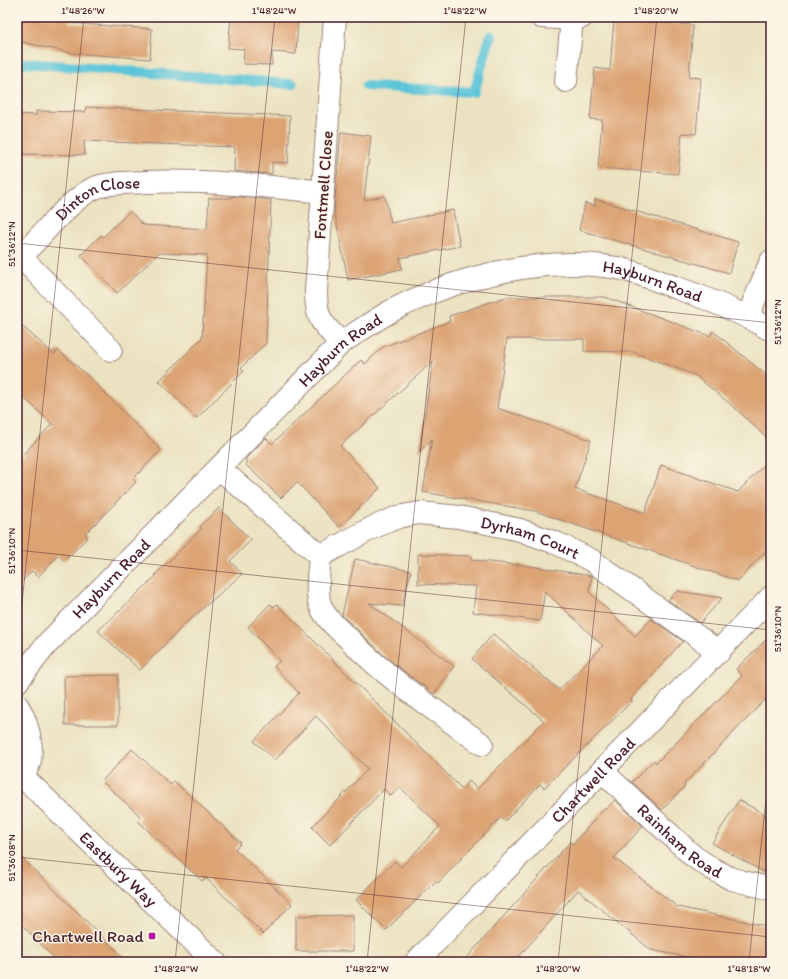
<svg xmlns="http://www.w3.org/2000/svg" width="788" height="979" font-family="Itim,sans-serif">
<style>
.lines{fill:none;stroke-linecap:round;stroke-linejoin:round}
.stream{stroke:#5cc5d9;stroke-width:10}
.building{fill:#dca373}
.street-casing{stroke:#9a8076;stroke-width:24}
.street{stroke:#fff;stroke-width:22}
.ticks{fill:none;stroke:#4a1f2b;stroke-width:1;stroke-opacity:0.45}
.poi-dot{fill:#b5179e;stroke:#fcf5e5;stroke-width:1.5}
.labels{text-anchor:middle;dominant-baseline:central;stroke-width:3;stroke-linejoin:round;paint-order:stroke}
.street-label{font-size:17px;fill:#4a1f2b;stroke:#fcf5e5}
.poi-label{font-size:17px;fill:#4a1f2b;stroke:#fcf5e5;text-anchor:end}
.neatline{fill:none;stroke:#4a1f2b;stroke-width:1.5}
.ticks-label{font-size:10px;text-anchor:middle;fill:#4a1f2b}
</style>
<rect width="100%" height="100%" fill="#fcf5e5"/>
<filter id="ink" filterUnits="userSpaceOnUse"><feTurbulence type="fractalNoise" baseFrequency=".025" numOctaves="2"/><feDisplacementMap in="SourceGraphic" scale="8" xChannelSelector="R" yChannelSelector="G"/><feConvolveMatrix kernelMatrix="1 2 1 2 8 2 1 2 1" color-interpolation-filters="sRGB"/></filter>
<filter id="wash" filterUnits="userSpaceOnUse"><feTurbulence type="fractalNoise" baseFrequency=".012" numOctaves="4" result="noise"/><feDisplacementMap in="SourceGraphic" scale="16" xChannelSelector="R" yChannelSelector="G"/><feGaussianBlur stdDeviation="0.9" result="paint"/><feColorMatrix in="noise" values="0 0 0 0 0 0 0 0 0 0 0 0 0 0 0 0 0 1.4 0 .05"/><feComposite in="paint" operator="in"/></filter>
<g filter="url(#wash)">
<rect width="100%" height="100%" fill="#eae2c0"/>
<g class="lines">
<g class="stream">
<path d="M 17,65 L 25,63 L 293,84"/>
<path d="M 366,86 L 474,92 L 491,35"/>
</g>
</g>
<g id="blocks">
<g class="building">
<path d="M 17,17 L 71,17 L 69,23 L 152,29 L 150,59 L 72,53 L 17,41 Z"/>
<path d="M 231,17 L 298,17 L 296,54 L 272,52 L 272,65 L 243,64 L 244,49 L 228,48 Z"/>
<path d="M 614,19 L 693,25 L 689,77 L 701,78 L 696,134 L 682,133 L 678,174 L 598,168 L 602,120 L 590,119 L 595,68 L 610,70 Z"/>
<path d="M 86,107 L 290,116 L 288,163 L 272,162 L 272,174 L 234,171 L 235,147 L 84,141 L 85,155 L 17,154 L 17,114 L 36,115 L 36,111 L 85,112 Z"/>
<path d="M 341,132 L 371,136 L 364,200 L 385,196 L 391,223 L 453,210 L 460,246 L 400,258 L 402,269 L 348,280 L 334,210 Z"/>
<path d="M 232,196 L 271,200 L 266,343 L 241,368 L 244,371 L 197,418 L 159,381 L 202,338 L 207,255 L 159,253 L 117,293 L 81,255 L 101,235 L 103,237 L 130,211 L 143,225 L 207,229 L 209,198 L 232,198 Z"/>
<path d="M 595,199 L 738,242 L 729,273 L 579,230 L 585,203 L 595,206 Z"/>
<path d="M 506,297 L 605,297 L 710,336 L 713,331 L 771,379 L 771,442 L 735,408 L 695,375 L 633,352 L 584,351 L 584,339 L 507,339 L 497,408 L 591,440 L 575,489 L 645,513 L 661,465 L 738,492 L 771,458 L 771,545 L 738,581 L 535,511 L 423,492 L 432,439 L 419,452 L 433,361 L 340,446 L 380,488 L 339,527 L 297,482 L 281,498 L 246,465 L 246,458 L 266,438 L 272,444 L 361,360 L 365,364 L 383,347 L 450,321 L 449,316 Z"/>
<path d="M 17,322 L 54,354 L 58,350 L 86,374 L 161,450 L 133,479 L 136,482 L 85,534 L 88,537 L 64,561 L 58,555 L 38,577 L 32,571 L 17,586 L 17,461 L 52,424 L 17,391 Z"/>
<path d="M 219,508 L 251,540 L 230,561 L 242,574 L 184,625 L 140,670 L 98,631 L 156,576 L 155,575 L 202,528 L 200,526 Z"/>
<path d="M 418,554 L 471,556 L 471,560 L 518,565 L 517,564 L 592,576 L 589,592 L 635,636 L 651,619 L 683,641 L 631,699 L 632,701 L 544,788 L 540,784 L 505,821 L 501,817 L 438,883 L 436,881 L 386,930 L 356,900 L 395,861 L 401,867 L 440,826 L 400,787 L 391,796 L 384,789 L 330,845 L 312,827 L 368,769 L 316,716 L 275,760 L 254,741 L 299,693 L 274,666 L 280,661 L 248,627 L 270,604 L 274,607 L 277,604 L 462,789 L 469,781 L 477,789 L 544,721 L 472,659 L 493,634 L 559,690 L 603,646 L 545,591 L 540,621 L 473,612 L 476,586 L 418,584 Z"/>
<path d="M 355,559 L 411,571 L 402,606 L 369,603 L 454,666 L 434,694 L 388,659 L 342,615 Z"/>
<path d="M 677,591 L 722,598 L 700,623 L 668,600 Z"/>
<path d="M 771,635 L 771,706 L 765,700 L 684,784 L 685,786 L 662,810 L 632,782 L 654,760 L 656,763 L 742,676 L 736,669 Z"/>
<path d="M 118,675 L 118,725 L 65,725 L 64,676 Z"/>
<path d="M 132,749 L 171,785 L 174,781 L 241,843 L 235,849 L 292,904 L 263,934 L 206,878 L 202,881 L 138,821 L 141,817 L 102,781 Z"/>
<path d="M 615,800 L 643,826 L 614,858 L 678,907 L 771,927 L 771,962 L 712,962 L 651,950 L 578,890 L 514,962 L 463,962 L 570,842 L 573,844 L 605,808 L 606,809 Z"/>
<path d="M 739,800 L 771,818 L 771,876 L 712,843 Z"/>
<path d="M 17,853 L 74,909 L 128,962 L 58,962 L 17,920 Z"/>
<path d="M 353,915 L 353,951 L 296,951 L 296,916 Z"/>
</g>
</g>
</g>
<g filter="url(#ink)">
<use href="#blocks" fill-opacity="0" stroke="#9a8076" stroke-width="1"/>
<g class="lines">
<defs>
<g id="street">
<path d="M 335,17 L 316,291 C 316,320 322,323 341,343"/>
<path d="M 542,17 L 572,19 L 582,17"/>
<path d="M 566,81 L 572,19"/>
<path d="M 748,316 L 771,261"/>
<path id="s1" d="M 111,350 L 21,257 C 40,237 73,196 97,187 C 112,182 130,183 146,182 C 205,180 264,186 323,192"/>
<path id="s2" d="M 219,468 L 320,556 L 372,528 L 398,517 L 419,513 L 459,517 L 520,530 L 556,543 L 591,560 L 719,652"/>
<path d="M 320,556 C 319,571 315,593 321,607 C 326,619 339,630 349,639 C 389,680 436,711 482,744"/>
<path id="s3" d="M 17,682 L 46,645 L 341,343 C 361,330 381,315 403,305 C 465,275 548,255 617,268 C 638,272 660,282 680,289 C 712,300 742,313 771,330"/>
<path d="M 17,705 C 29,723 41,766 17,779"/>
<path id="s4" d="M 602,771 L 693,856 L 711,868 L 732,879 L 771,889"/>
<path id="s5" d="M 22,776 L 215,962"/>
<path id="s6" d="M 416,962 L 771,597"/>
</g>
</defs>
<use href="#street" class="street-casing"/>
<use href="#street" class="street"/>
</g>
</g>
<path class="ticks" d="M 17,243 L 771,323M 17,550 L 771,630M 17,650 L 84,17M 17,857 L 771,937M 175,962 L 275,17M 367,962 L 466,17M 558,962 L 657,17M 749,962 L 771,751"/>
<rect class="poi-dot" x="148" y="932" width="8" height="8" rx="2"/>
<g class="labels">
<g class="street-label">
<text transform="translate(323 185) rotate(-86)">Fontmell Close</text>
<text stroke="none"><textPath href="#s1" startOffset="230">Dinton Close</textPath></text>
<text stroke="none"><textPath href="#s3" startOffset="800">Hayburn Road</textPath></text>
<text stroke="none"><textPath href="#s3" startOffset="464">Hayburn Road</textPath></text>
<text stroke="none"><textPath href="#s2" startOffset="357">Dyrham Court</textPath></text>
<text stroke="none"><textPath href="#s3" startOffset="140">Hayburn Road</textPath></text>
<text stroke="none"><textPath href="#s6" startOffset="254">Chartwell Road</textPath></text>
<text stroke="none"><textPath href="#s4" startOffset="105">Rainham Road</textPath></text>
<text stroke="none"><textPath href="#s5" startOffset="134">Eastbury Way</textPath></text>
</g>
<g class="poi-label">
<text x="144" y="936">Chartwell Road</text>
</g>
</g>
<rect width="788" height="979" fill="none" stroke="#fcf5e5" stroke-width="44"/>
<rect x="22" y="22" width="744" height="935" class="neatline"/>
<g class="ticks-label">
<text x="83" y="14">1°48'26"W</text>
<text x="274" y="14">1°48'24"W</text>
<text x="465" y="14">1°48'22"W</text>
<text x="656" y="14">1°48'20"W</text>
<text transform="translate(11 244) rotate(-90)" y="4">51°36'12"N</text>
<text transform="translate(777 322) rotate(-90)" y="4">51°36'12"N</text>
<text transform="translate(11 551) rotate(-90)" y="4">51°36'10"N</text>
<text transform="translate(777 629) rotate(-90)" y="4">51°36'10"N</text>
<text transform="translate(11 858) rotate(-90)" y="4">51°36'08"N</text>
<text x="176" y="972">1°48'24"W</text>
<text x="367" y="972">1°48'22"W</text>
<text x="558" y="972">1°48'20"W</text>
<text x="749" y="972">1°48'18"W</text>
</g>
</svg>
